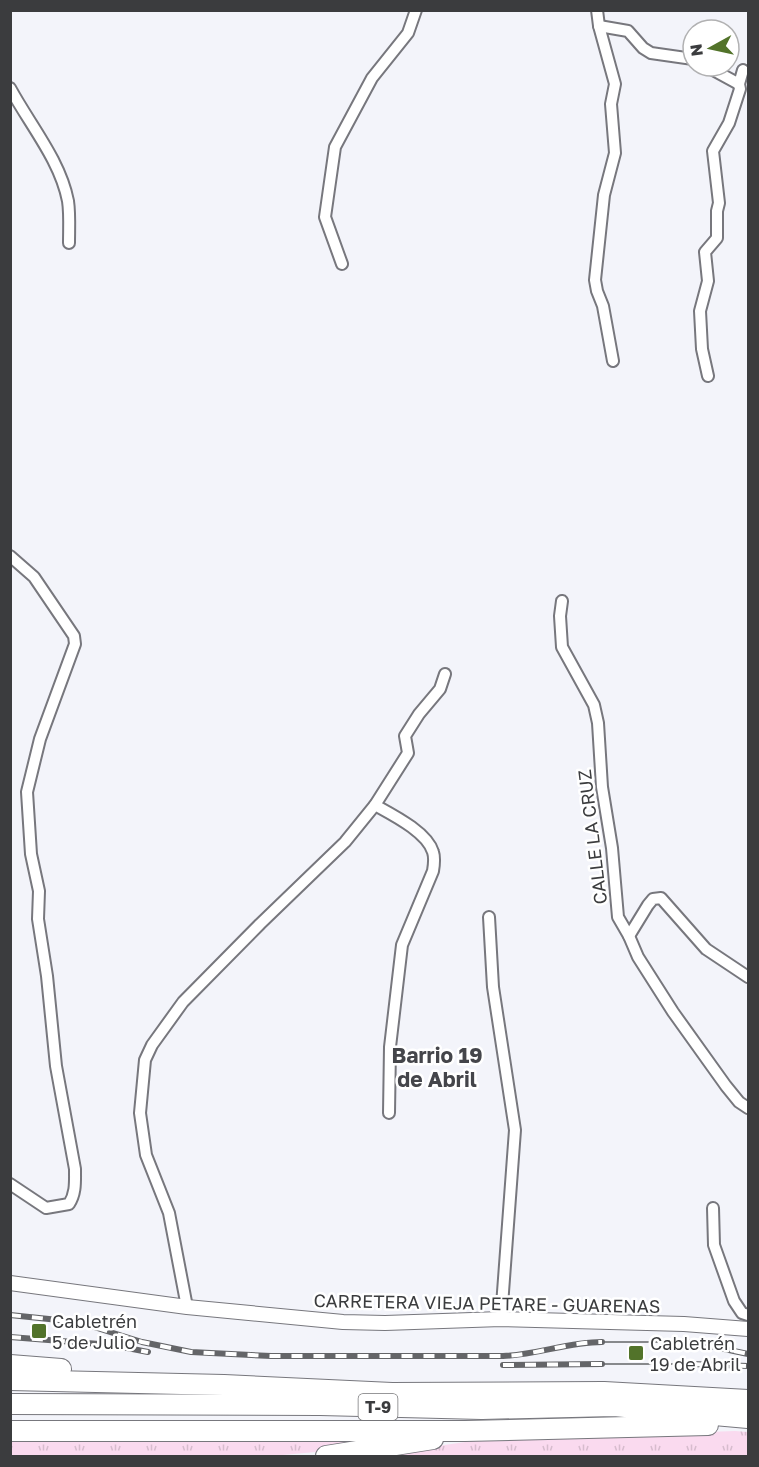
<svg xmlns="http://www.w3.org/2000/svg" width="759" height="1467" font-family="'Golos Text',sans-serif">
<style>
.grass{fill:url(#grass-tufts)}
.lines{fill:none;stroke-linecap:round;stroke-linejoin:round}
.minor-casing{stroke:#77777d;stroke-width:14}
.tertiary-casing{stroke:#77777d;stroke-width:16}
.motorway-casing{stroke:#77777d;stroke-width:22}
.minor{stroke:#fff;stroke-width:10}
.tertiary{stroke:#fff;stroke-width:14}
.motorway{stroke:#fff;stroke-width:20}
.tram{stroke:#646568;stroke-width:1.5}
.rail-casing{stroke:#646568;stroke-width:6}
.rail{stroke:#fff;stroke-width:4;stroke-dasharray:11;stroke-linecap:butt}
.poi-dot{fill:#52732a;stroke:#fff;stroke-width:2}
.labels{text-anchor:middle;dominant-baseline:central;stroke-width:5;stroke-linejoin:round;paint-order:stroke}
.shield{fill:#fff;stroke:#767678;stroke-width:1.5}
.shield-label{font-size:16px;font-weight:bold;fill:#3b3c3e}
.street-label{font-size:18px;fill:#3b3c3e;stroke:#fff}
.poi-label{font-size:18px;fill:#3b3c3e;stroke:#fff;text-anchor:start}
.quarter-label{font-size:21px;font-weight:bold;fill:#44454a;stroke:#fff}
</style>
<defs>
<pattern id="grass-tufts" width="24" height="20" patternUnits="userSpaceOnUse" patternTransform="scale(1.5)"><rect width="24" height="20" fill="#fadaef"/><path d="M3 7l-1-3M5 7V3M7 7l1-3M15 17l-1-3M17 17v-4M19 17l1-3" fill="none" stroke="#d7bcce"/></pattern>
</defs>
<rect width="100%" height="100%" fill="#f3f4fa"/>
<g class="grass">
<path d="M 735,1431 L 748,1432 L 748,1456 L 369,1456 L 479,1440 Z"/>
<path d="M 379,1436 L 348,1449 L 272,1456 L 11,1456 L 10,1440 Z"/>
</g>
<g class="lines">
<defs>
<g id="minor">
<path d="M 597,10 L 599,26 L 615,84 L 611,104 L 615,153 L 604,195 L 595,280 L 597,291 L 603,306 L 613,361"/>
<path d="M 599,26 L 628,31 L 643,48 L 651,53 L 693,59"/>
<path d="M 706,66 L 739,84"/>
<path d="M 10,88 C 30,125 60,160 68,201 C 70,214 69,229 69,243"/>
<path d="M 342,264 L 325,217 L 335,147 L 372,78 L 408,33 L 416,10"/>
<path d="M 708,376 L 702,349 L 700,311 L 708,281 L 705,252 L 717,238 L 717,211 L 719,203 L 713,151 L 729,123 L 740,89 L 739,84 L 743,70"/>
<path d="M 10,556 L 34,577 L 74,636 L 75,644 L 40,739 L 27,792 L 31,854 L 39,891 L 38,919 L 47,976 L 56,1066 L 75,1169 C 75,1182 76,1193 69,1204 L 46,1208 L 10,1184"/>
<path d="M 562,601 L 560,616 L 562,647 L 594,705 L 598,723 L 602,787 L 612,848 L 618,917 L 629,936 L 638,957 L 673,1012 L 726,1086 L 739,1102 L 748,1108"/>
<path d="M 375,805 C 393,815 427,832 433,852 C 435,858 434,865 433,871 L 402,945 L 390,1047 L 389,1113"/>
<path d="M 489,917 L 493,987 L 515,1130 L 501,1319"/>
<path d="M 629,936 L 648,905 L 653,899 L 661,898 L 706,949 L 748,977"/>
<path d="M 713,1208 L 714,1245 L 734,1301 L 742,1313 L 748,1315"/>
<path d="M 187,1307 L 169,1213 L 146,1155 L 140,1113 L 145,1060 L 152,1045 L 183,1002 L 260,924 L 345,842 L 375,805 L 408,753 L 405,736 L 419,714 L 440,689 L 445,674"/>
</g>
<path id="tertiary" d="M 10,1283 L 187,1307 L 343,1322 L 385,1323 L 501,1319 L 684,1324 L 748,1329"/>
<g id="motorway">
<path d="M 10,1365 L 61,1369"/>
<path d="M 10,1380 L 224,1385 L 392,1393 L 604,1392 L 748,1400"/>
<path d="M 10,1404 L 320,1405 L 482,1409 L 614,1406 L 748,1418"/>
<path d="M 10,1431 L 465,1431 L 708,1425"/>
<path d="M 326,1456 L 433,1439"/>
</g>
</defs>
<use href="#minor" class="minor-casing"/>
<use href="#tertiary" class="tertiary-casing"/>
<use href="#motorway" class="motorway-casing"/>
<use href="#minor" class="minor"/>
<use href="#tertiary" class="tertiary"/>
<use href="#motorway" class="motorway"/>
<g class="tram">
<path d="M 602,1342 L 691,1342"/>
<path d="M 602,1364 L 691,1364"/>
</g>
<defs>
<g id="rail">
<path d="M 10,1315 L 78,1322 L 142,1342 L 191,1352 L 271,1356 L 503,1356 C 536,1355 568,1342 602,1342"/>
<path d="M 10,1337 L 112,1345 L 148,1352"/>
<path d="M 691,1342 L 748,1354"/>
<path d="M 691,1364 L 748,1366"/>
<path d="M 503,1365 L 602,1364"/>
</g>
</defs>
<use href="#rail" class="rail-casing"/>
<use href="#rail" class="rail"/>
</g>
<g class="poi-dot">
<rect x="31" y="1323" width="16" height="16" rx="3"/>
<rect x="628" y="1345" width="16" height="16" rx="3"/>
</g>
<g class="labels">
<rect class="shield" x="358.5" y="1394" width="39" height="26" rx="4.5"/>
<g class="shield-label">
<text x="378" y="1407">T-9</text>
</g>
<g class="street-label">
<text transform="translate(592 837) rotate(-97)">CALLE LA CRUZ</text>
<text transform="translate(487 1303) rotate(1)">CARRETERA VIEJA PETARE - GUARENAS</text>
</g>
<g class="poi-label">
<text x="52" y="1321">Cabletrén<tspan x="52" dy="21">5 de Julio</tspan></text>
<text x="650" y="1343">Cabletrén<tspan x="650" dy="21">19 de Abril</tspan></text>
</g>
<g class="quarter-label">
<text x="437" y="1055">Barrio 19<tspan x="437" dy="24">de Abril</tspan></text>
</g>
</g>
<rect width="759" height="1467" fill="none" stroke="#3b3c3e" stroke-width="24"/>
<g transform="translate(711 48) rotate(262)"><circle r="28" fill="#ffffff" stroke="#b1b1b2" stroke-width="1.5"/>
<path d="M0-4.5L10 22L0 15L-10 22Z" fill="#52732a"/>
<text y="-9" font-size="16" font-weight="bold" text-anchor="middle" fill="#3b3c3e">N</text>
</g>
</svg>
